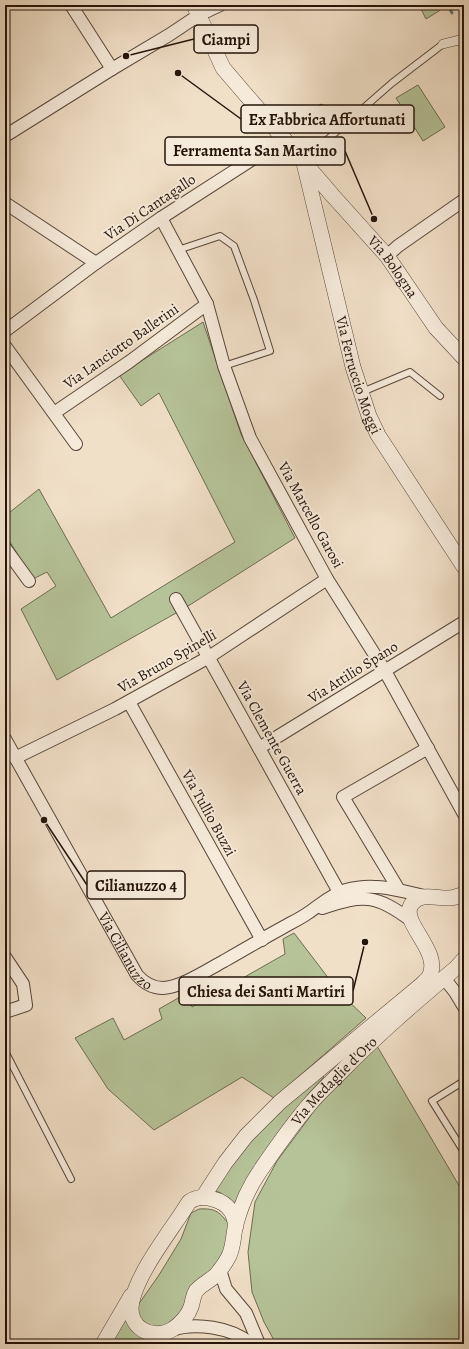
<svg xmlns="http://www.w3.org/2000/svg" width="469" height="1349" font-family="Alegreya,serif">
<style>
.green{fill:#b6c399;stroke:#6e6c52}
.lines{fill:none;stroke-linecap:round;stroke-linejoin:round}
.stream{stroke:#6c7974;stroke-width:3}
.service-casing{stroke:#58473a;stroke-width:8}
.pedestrian-casing{stroke:#58473a;stroke-width:10}
.minor-casing{stroke:#58473a;stroke-width:14}
.tertiary-casing{stroke:#58473a;stroke-width:16}
.service{stroke:#f6ebdb;stroke-width:6}
.pedestrian{stroke:#f6ebdb;stroke-width:9}
.minor{stroke:#f6ebdb;stroke-width:12}
.tertiary{stroke:#f6ebdb;stroke-width:15}
.labels{text-anchor:middle;dominant-baseline:central;stroke-width:4;stroke-linejoin:round;paint-order:stroke}
.street-label{font-size:15px;fill:#25140a;stroke:#f6ebdb}
.leader{fill:none;stroke:#25140a;stroke-width:1.5}
.callout-dot{fill:#25140a;stroke:#f6ebdb;stroke-width:1.5}
.callout{fill:#f6ebdb;stroke:#25140a;stroke-width:1.5}
.callout-label{font-size:16px;text-anchor:middle;font-weight:bold;fill:#25140a}
</style>
<rect width="100%" height="100%" fill="#f1e0c8"/>
<filter id="stains"><feTurbulence type="fractalNoise" baseFrequency=".005" numOctaves="4"/><feColorMatrix values="0 0 0 0 .2 0 0 0 0 .09 0 0 0 0 .02 0 0 0 .5 -.17"/></filter>
<radialGradient id="worn" r=".72"><stop offset=".6" stop-color="#630" stop-opacity="0"/><stop offset="1" stop-color="#630" stop-opacity=".3"/></radialGradient>
<g class="green">
<path d="M 419,5 L 446,5 L 439,11 L 426,19 Z"/>
<path d="M 418,85 L 445,127 L 423,141 L 396,98 Z"/>
<path d="M 203,322 L 241,434 L 295,538 L 185,608 L 57,680 L 21,609 L 56,586 L 47,572 L 33,579 L 5,534 L 5,516 L 39,489 L 111,618 L 235,542 L 159,393 L 141,406 L 119,375 Z"/>
<path d="M 294,933 L 339,992 L 366,1018 L 274,1098 L 242,1077 L 154,1130 L 108,1089 L 75,1038 L 113,1018 L 124,1040 L 162,1019 L 159,1009 L 187,993 L 192,1007 L 285,954 L 283,939 Z"/>
<path d="M 377,1046 L 464,1194 L 464,1344 L 276,1344 L 264,1322 L 252,1292 L 248,1252 L 255,1202 L 277,1161 L 323,1099 Z"/>
<path d="M 322,1075 L 324,1077 C 288,1115 258,1158 234,1204 L 221,1193 L 213,1190 L 220,1178 L 265,1124 Z"/>
<path d="M 199,1209 C 216,1208 220,1212 230,1226 L 225,1252 L 180,1318 L 159,1329 L 138,1320 L 138,1305 L 159,1275 L 181,1239 L 191,1213 Z"/>
<path d="M 124,1318 L 149,1338 L 145,1344 L 109,1344 Z"/>
</g>
<g class="lines">
<path class="stream" d="M 448,5 L 452,13"/>
<defs>
<g id="service">
<path d="M 280,135 L 321,108"/>
<path d="M 304,160 L 392,83 L 443,44"/>
<path d="M 178,250 L 220,236 L 234,246 L 254,300 L 270,351 L 224,366"/>
<path d="M 362,392 L 410,372 L 440,396"/>
<path d="M 5,1051 L 71,1179"/>
<path d="M 464,1081 L 432,1101 L 464,1152"/>
</g>
<path id="pedestrian" d="M 443,44 L 459,40 L 464,44"/>
<g id="minor">
<path d="M 71,5 L 112,69"/>
<path d="M 5,136 L 112,69 L 169,35 L 199,15 L 220,5"/>
<path d="M 5,203 L 96,263"/>
<path d="M 161,218 L 207,304 L 224,366 L 250,438 L 327,579 L 385,671 L 464,814"/>
<path d="M 387,256 L 398,246 L 464,200"/>
<path d="M 5,331 L 96,263 L 161,218 L 284,139"/>
<path d="M 5,346 L 76,444"/>
<path d="M 54,413 L 129,362 L 207,304"/>
<path d="M 5,548 L 29,581"/>
<path d="M 176,599 L 339,892"/>
<path d="M 129,702 L 262,940"/>
<path id="s1" d="M 5,739 L 137,975 C 144,983 152,988 163,988 C 182,987 207,970 224,961 C 243,950 262,939 282,928 C 290,923 300,919 308,913 C 320,905 332,894 346,890 C 373,882 398,890 424,896"/>
<path d="M 259,748 L 464,622"/>
<path d="M 15,758 L 115,709 L 209,657 L 327,579"/>
<path d="M 399,890 L 343,797 L 428,748"/>
<path d="M 322,908 C 364,894 375,894 412,921"/>
<path d="M 5,957 L 23,984 L 26,1005 L 5,1012"/>
<path d="M 444,978 L 455,992 L 464,1007"/>
<path d="M 220,1270 L 226,1289 L 246,1313 L 259,1344"/>
<path d="M 171,1330 C 195,1322 232,1327 251,1344"/>
</g>
<g id="tertiary">
<path id="s2" d="M 194,5 L 223,68 L 333,196 L 387,256 L 436,328 L 464,358"/>
<path id="s3" d="M 304,163 L 353,367 L 369,416 L 378,435 L 464,567"/>
<path d="M 203,1197 L 225,1163 L 246,1136 L 280,1102 L 420,986 C 423,983 427,980 429,977 C 443,952 400,923 411,905 C 420,891 437,899 449,898 C 454,898 459,896 464,894"/>
<path id="s4" d="M 236,1226 C 235,1221 234,1216 231,1211 C 223,1199 201,1193 189,1202 C 171,1231 139,1270 132,1301 C 126,1327 152,1342 173,1329 C 181,1323 188,1316 191,1307 C 193,1301 193,1296 196,1291 C 202,1284 210,1281 216,1275 C 221,1269 226,1262 229,1256 C 234,1245 233,1235 236,1224 C 241,1205 249,1187 260,1171 C 275,1149 291,1126 309,1105 C 318,1094 330,1083 341,1072 C 377,1035 417,1001 457,967 L 464,959"/>
<path d="M 103,1344 L 131,1296"/>
</g>
</defs>
<use href="#service" class="service-casing"/>
<use href="#pedestrian" class="pedestrian-casing"/>
<use href="#minor" class="minor-casing"/>
<use href="#tertiary" class="tertiary-casing"/>
<use href="#service" class="service"/>
<use href="#pedestrian" class="pedestrian"/>
<use href="#minor" class="minor"/>
<use href="#tertiary" class="tertiary"/>
</g>
<g class="labels">
<g class="street-label">
<text transform="translate(150 207) rotate(-34)">Via Di Cantagallo</text>
<text stroke="none"><textPath href="#s2" startOffset="331">Via Bologna</textPath></text>
<text transform="translate(121 346) rotate(-35)">Via Lanciotto Ballerini</text>
<text stroke="none"><textPath href="#s3" startOffset="219">Via Ferruccio Moggi</textPath></text>
<text transform="translate(311 515) rotate(61)">Via Marcello Garosi</text>
<text transform="translate(167 661) rotate(-30)">Via Bruno Spinelli</text>
<text transform="translate(353 672) rotate(-32)">Via Attilio Spano</text>
<text transform="translate(272 738) rotate(61)">Via Clemente Guerra</text>
<text transform="translate(209 813) rotate(61)">Via Tullio Buzzi</text>
<text stroke="none"><textPath href="#s1" startOffset="244">Via Cilianuzzo</textPath></text>
<text stroke="none"><textPath href="#s4" startOffset="545">Via Medaglie d'Oro</textPath></text>
</g>
</g>
<path class="leader" d="M126 56L194 39M178 73L241 119M374 219L345 151M44 820L87 885M365 942L353 991"/>
<g class="callout-dot">
<circle cx="126" cy="56" r="4"/>
<circle cx="178" cy="73" r="4"/>
<circle cx="374" cy="219" r="4"/>
<circle cx="44" cy="820" r="4"/>
<circle cx="365" cy="942" r="4"/>
</g>
<g class="callout">
<rect x="194" y="25" width="64" height="28" rx="4"/>
<rect x="241" y="105" width="173" height="28" rx="4"/>
<rect x="165" y="137" width="180" height="28" rx="4"/>
<rect x="87" y="871" width="98" height="28" rx="4"/>
<rect x="179" y="977" width="174" height="28" rx="4"/>
</g>
<g class="callout-label">
<text x="226" y="45">Ciampi</text>
<text x="327" y="125">Ex Fabbrica Affortunati</text>
<text x="255" y="156">Ferramenta San Martino</text>
<text x="136" y="891">Cilianuzzo 4</text>
<text x="266" y="997">Chiesa dei Santi Martiri</text>
</g>
<rect width="469" height="1349" fill="none" stroke="#f1e0c8" stroke-width="20"/>
<rect x="6" y="6" width="457" height="1337" fill="none" stroke="#25140a" stroke-width="2"/>
<rect x="10" y="10" width="449" height="1329" fill="none" stroke="#25140a"/>
<rect width="100%" height="100%" filter="url(#stains)"/>
<rect width="100%" height="100%" fill="url(#worn)"/>
</svg>
